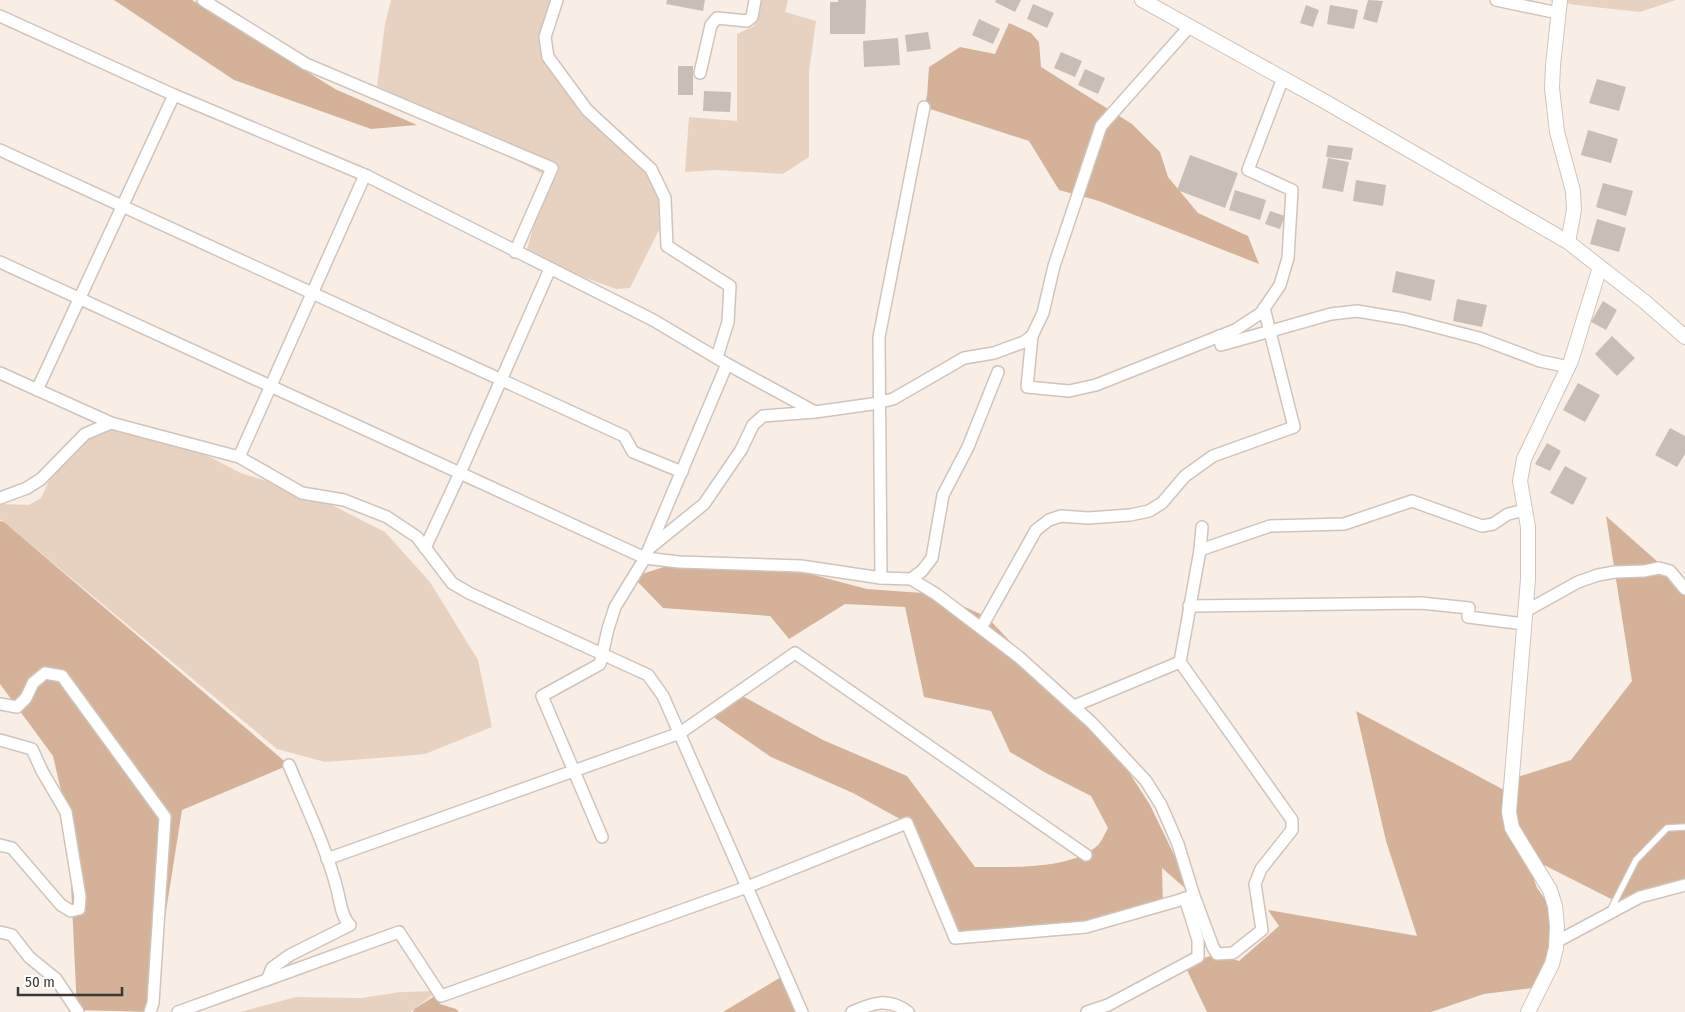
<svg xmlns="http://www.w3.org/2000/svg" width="1685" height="1012" font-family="'Fira Sans Condensed',sans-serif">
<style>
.green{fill:#e7d2c1}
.forest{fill:#d3b299}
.building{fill:#c8beb6}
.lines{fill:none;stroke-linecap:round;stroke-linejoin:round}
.service-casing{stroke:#cfc4bc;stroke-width:8}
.minor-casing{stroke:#cfc4bc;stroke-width:14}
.tertiary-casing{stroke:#cfc4bc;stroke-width:16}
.service{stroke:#fff;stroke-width:5.5}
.minor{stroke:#fff;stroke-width:11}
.tertiary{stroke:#fff;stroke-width:14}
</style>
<rect width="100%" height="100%" fill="#f9eee6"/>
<g class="green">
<path d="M 391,0 L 557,0 L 547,29 L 548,57 L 570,87 L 651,169 L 666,216 L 630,288 L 616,289 L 525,256 L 548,177 L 474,136 L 377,86 L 385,24 Z"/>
<path d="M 762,0 L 788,0 L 785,12 L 816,21 L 809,72 L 809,157 L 783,174 L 716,170 L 685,172 L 689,117 L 737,121 L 737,34 L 754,26 Z"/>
<path d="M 1548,0 L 1676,0 L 1640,12 L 1576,5 Z"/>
<path d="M 123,426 L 179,441 L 241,473 L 312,495 L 385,532 L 430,582 L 478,660 L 492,727 L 425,754 L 404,756 L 325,762 L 277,749 L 0,519 L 0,504 L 29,505 L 41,498 L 58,462 L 85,434 Z"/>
<path d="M 438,991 L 410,1012 L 240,1012 L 296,997 L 361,998 L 401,992 Z"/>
</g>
<g class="forest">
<path d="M 114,0 L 192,0 L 335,89 L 417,125 L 371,129 L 234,80 Z"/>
<path d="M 1009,23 L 1031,33 L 1039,42 L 1041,67 L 1132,124 L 1160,152 L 1168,177 L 1198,213 L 1248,236 L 1259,264 L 1099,201 L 1059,190 L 1029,141 L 924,107 L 927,96 L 929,67 L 960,47 L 995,54 Z"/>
<path d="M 1606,516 L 1685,586 L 1685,887 L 1621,904 L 1540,863 L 1520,840 L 1537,888 L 1556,914 L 1540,987 L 1484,994 L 1431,1012 L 1207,1012 L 1184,964 L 1217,954 L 1239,961 L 1279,926 L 1268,910 L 1417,936 L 1386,841 L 1356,711 L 1506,791 L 1511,779 L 1571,760 L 1632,681 Z"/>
<path d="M 0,521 L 4,522 L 289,765 L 182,810 L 150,1012 L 77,1010 L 68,821 L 53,756 L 0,684 Z"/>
<path d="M 679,562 L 776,565 L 867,589 L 936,594 L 987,617 L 1062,696 L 1109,741 L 1150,805 L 1194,896 L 1162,868 L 1163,905 L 1072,928 L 955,938 L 907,823 L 853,793 L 771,757 L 709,714 L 737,693 L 823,740 L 907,776 L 975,867 C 1008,867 1073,870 1098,845 C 1102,841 1105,833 1108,828 L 1091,796 L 1046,773 L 1010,752 L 991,711 L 924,697 L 905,607 L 845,604 L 789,639 L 770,616 L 663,608 L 633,577 Z"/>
<path d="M 786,974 L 802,1012 L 723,1012 Z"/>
<path d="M 438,994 L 440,1004 L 456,1009 L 459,1012 L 413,1012 L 414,1009 Z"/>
</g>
<g class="building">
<path d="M 667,0 L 705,0 L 703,11 L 666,4 Z"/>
<path d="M 838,0 L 866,0 L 865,34 L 830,34 L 830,2 L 838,2 Z"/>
<path d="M 996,0 L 1021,0 L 1015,12 L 995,2 Z"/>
<path d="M 1368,0 L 1383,1 L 1377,23 L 1363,19 Z"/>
<path d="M 1033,4 L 1054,13 L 1047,28 L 1027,19 Z"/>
<path d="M 1306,5 L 1319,10 L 1313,27 L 1300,23 Z"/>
<path d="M 1330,5 L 1358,10 L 1354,29 L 1327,24 Z"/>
<path d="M 979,19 L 1000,29 L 993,44 L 972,35 Z"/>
<path d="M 928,32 L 931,49 L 907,52 L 905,35 Z"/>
<path d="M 898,38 L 900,65 L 864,67 L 863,41 Z"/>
<path d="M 1061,52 L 1082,61 L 1075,77 L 1054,68 Z"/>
<rect x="678" y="66" width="15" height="29"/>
<path d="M 1085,69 L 1105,78 L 1098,94 L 1078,85 Z"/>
<path d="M 1597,79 L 1626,87 L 1619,111 L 1589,103 Z"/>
<path d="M 704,91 L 731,92 L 730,112 L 703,111 Z"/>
<path d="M 1588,130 L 1618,139 L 1611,163 L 1581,155 Z"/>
<path d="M 1328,145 L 1353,148 L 1351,160 L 1326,157 Z"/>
<path d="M 1190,155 L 1238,173 L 1225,208 L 1177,190 Z"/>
<path d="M 1328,158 L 1349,162 L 1343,192 L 1322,188 Z"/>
<path d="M 1356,180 L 1386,185 L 1383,206 L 1353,201 Z"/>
<path d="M 1603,183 L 1633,191 L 1626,216 L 1596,207 Z"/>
<path d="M 1235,190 L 1266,200 L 1260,220 L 1229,210 Z"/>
<path d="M 1270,211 L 1285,216 L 1280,229 L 1265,224 Z"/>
<path d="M 1597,219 L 1626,228 L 1619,252 L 1590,244 Z"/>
<path d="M 1396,271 L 1435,280 L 1431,301 L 1392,292 Z"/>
<path d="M 1457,299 L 1487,305 L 1482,327 L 1453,321 Z"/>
<path d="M 1603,301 L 1617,310 L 1606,330 L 1591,322 Z"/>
<path d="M 1612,336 L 1635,358 L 1617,376 L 1595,354 Z"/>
<path d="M 1578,383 L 1600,395 L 1585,422 L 1563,410 Z"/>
<path d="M 1670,428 L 1685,436 L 1685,454 L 1677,467 L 1655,455 Z"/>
<path d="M 1547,443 L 1561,451 L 1550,471 L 1535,464 Z"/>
<path d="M 1565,466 L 1587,478 L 1573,505 L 1550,493 Z"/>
</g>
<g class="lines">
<defs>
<path id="service" d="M 1610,911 L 1636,860 L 1667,828 L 1685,827"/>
<g id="minor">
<path d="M 203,0 L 306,64 L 552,168 L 515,252"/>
<path d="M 557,0 L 545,37 L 548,57 L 587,110 L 651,169 L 665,198 L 667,246 L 730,286 L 728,322 L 717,357"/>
<path d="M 1496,0 L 1558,13"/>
<path d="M 0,16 L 174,95 L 365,175 L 653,320 L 727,364 L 815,412 L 872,404 L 893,399 L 964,358 L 994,353 L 1024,342 L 1032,336 L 1043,313 L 1054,266 L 1101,126 L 1190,26"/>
<path d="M 700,73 L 711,25 L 717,18 L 747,21 L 752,17 L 755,0"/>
<path d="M 0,150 L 624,436 L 633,452 L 682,472"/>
<path d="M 0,262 L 645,558 L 679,562 L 801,566 L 881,578 L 911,579 L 936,594 L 1019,657 L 1092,723 L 1146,781 L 1161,805 L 1178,844 L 1194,896 L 1213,947 L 1217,954 L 1233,953 L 1262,930 L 1255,884 L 1261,869 L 1292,830 L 1292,820 L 1180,662"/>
<path d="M 1032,336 L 1027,387 L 1069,391 L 1096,385 L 1235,330 L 1261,313 L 1280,285 L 1288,258 L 1292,190 L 1248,170 L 1283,78"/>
<path d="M 1219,336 L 1221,345 L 1331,314 L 1357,311 L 1405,319 L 1479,338 L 1540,361 L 1569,367"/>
<path d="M 0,373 L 111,423 L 239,457 L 302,493 L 344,500 L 387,517 L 417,537 L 452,583 L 469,593 L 648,675 L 663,696 L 802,1012"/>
<path d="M 37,390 L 174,95"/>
<path d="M 239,457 L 365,175"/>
<path d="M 0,498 L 27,488 L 41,479 L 85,434 L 111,423"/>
<path d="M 652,546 L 704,504 L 741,450 L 753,425 L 763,416 L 815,412"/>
<path d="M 425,548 L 460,473 L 550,269"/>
<path d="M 1200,550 L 1270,526 L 1344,524 L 1412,501 L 1482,526 L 1493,524 L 1508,514 L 1525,510"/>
<path d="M 881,578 L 879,337 L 924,107"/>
<path d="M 911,579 L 922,571 L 932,558 L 943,495 L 968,447 L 998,372"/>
<path d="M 1189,606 L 1421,603 L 1469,608 L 1468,617 L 1524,624"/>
<path d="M 1526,611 L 1578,582 L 1598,575 L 1615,572 L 1644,571 L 1659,568 L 1670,571 L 1685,589"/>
<path d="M 981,628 L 1036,530 L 1049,520 L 1061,516 L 1088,518 L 1130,515 L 1149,511 L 1162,503 L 1185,476 L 1213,456 L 1294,427 L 1264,308"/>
<path d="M 0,704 L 17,707 L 26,698 L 33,683 L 45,673 L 62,676 L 165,817 L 153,1003 L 150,1012"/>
<path d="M 1074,706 L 1180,662 L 1200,550 L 1202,527"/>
<path d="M 0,740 L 32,749 L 42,771 L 66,812 L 80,897 L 79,909 L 71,911 L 61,905 L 12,848 L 0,845"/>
<path d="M 602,837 L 542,696 L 600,664 L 608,629 L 615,607 L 645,558 L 727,364"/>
<path d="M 327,859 L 680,733 L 795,653 L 1086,855"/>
<path d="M 0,932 L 12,935 L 29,957 L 56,979 L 78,1012"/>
<path d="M 1556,942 L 1640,897 L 1685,885"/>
<path d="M 267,980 L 272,968 L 290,955 L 350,925 C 341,917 340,900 337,889 C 327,849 305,804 289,765"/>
<path d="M 178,1012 L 399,932 L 441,996 L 747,887 L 907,823 L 955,938 L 1086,927 L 1194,896"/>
<path d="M 852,1012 C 873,1003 888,997 908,1012"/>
<path d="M 1087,1012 L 1108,1005 L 1198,957 L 1198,940 L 1185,898"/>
</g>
<g id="tertiary">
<path d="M 1142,0 L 1324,101 L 1568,242 L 1645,302 L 1685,337"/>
<path d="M 1560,0 L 1553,65 L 1552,88 L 1557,132 L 1573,191 L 1574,210 L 1568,242"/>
<path d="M 1528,1012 L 1552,964 L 1556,948 L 1557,926 L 1555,906 L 1550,890 L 1512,828 L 1509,812 L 1528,579 L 1528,527 L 1520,481 L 1524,459 L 1571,361 L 1600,267"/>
</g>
</defs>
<use href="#service" class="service-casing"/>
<use href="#minor" class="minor-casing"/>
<use href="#tertiary" class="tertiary-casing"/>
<use href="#service" class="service"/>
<use href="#minor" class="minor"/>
<use href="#tertiary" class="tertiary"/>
</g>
<path d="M18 987v8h104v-8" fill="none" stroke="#3b3733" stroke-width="2.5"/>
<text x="25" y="987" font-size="15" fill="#3b3733" stroke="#fdfdfd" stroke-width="4" paint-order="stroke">50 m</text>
</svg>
